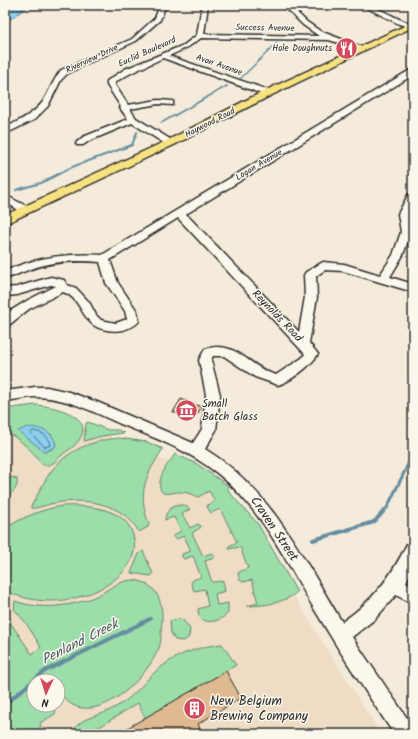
<svg xmlns="http://www.w3.org/2000/svg" width="418" height="739" font-family="Kalam,sans-serif">
<style>
.built{fill:#eedcc4;fill-rule:evenodd}
.green{fill:#9cdea9;stroke:#64846a;fill-rule:evenodd}
.water{fill:#8bcfed;stroke:#658d9f}
.lines{fill:none;stroke-linecap:round;stroke-linejoin:round}
.shore{stroke:#516d79;stroke-width:1}
.stream-far3{stroke:#658d9f;stroke-width:1.5}
.stream-far2{stroke:#658d9f;stroke-width:2}
.stream-far1{stroke:#658d9f;stroke-width:3}
.stream{stroke:#658d9f;stroke-width:4}
.building{fill:#dfba90;stroke:#2b2b2b}
.minor-casing{stroke:#2b2b2b;stroke-width:3}
.major-casing{stroke:#2b2b2b;stroke-width:3}
.minor{fill:#fbf7ec;fill-rule:evenodd}
.major{fill:#f7e281;fill-rule:evenodd}
.labels{text-anchor:middle;dominant-baseline:central;stroke-width:3;stroke-linejoin:round;paint-order:stroke}
.far-street-label{font-size:9px;fill:#2b2b2b;stroke:#fbf7ec}
.far-poi-label{font-size:9px;fill:#2b2b2b;stroke:#fbf7ec;text-anchor:end}
.street-label{font-size:11px;fill:#2b2b2b;stroke:#fbf7ec}
.poi-label{font-size:11px;fill:#2b2b2b;stroke:#fbf7ec;text-anchor:start}
.near-street-label{font-size:13px;fill:#2b2b2b;stroke:#fbf7ec}
.near-poi-label{font-size:13px;fill:#2b2b2b;stroke:#fbf7ec;text-anchor:start}
.near-water-label{font-size:14px;font-style:italic;fill:#485c65;stroke:#fbf7ec}
</style>
<rect width="100%" height="100%" fill="#f5ebda"/>
<filter id="ink" filterUnits="userSpaceOnUse"><feTurbulence type="fractalNoise" baseFrequency=".025" numOctaves="2"/><feDisplacementMap in="SourceGraphic" scale="8" xChannelSelector="R" yChannelSelector="G"/><feConvolveMatrix kernelMatrix="1 2 1 2 8 2 1 2 1" color-interpolation-filters="sRGB"/></filter>
<g filter="url(#ink)">
<path class="built" d="M 46,409 L 199,475 L 285,582 L 381,734 L 5,734 L 5,414 ZM 34,681 L 58,681 L 58,705 L 34,705 Z"/>
<g class="green">
<path d="M 35,405 C 54,406 100,416 76,444 C 72,449 66,451 62,455 C 57,459 52,467 44,465 C 40,464 38,459 36,456 C 28,447 16,437 5,431 L 5,409 ZM 19,431 L 51,434 L 56,444 L 54,448 L 45,452 Z"/>
<path d="M 88,422 L 108,430 L 118,430 L 124,433 L 102,436 L 84,441 L 86,423 Z"/>
<path d="M 119,438 L 147,442 L 163,449 C 145,476 137,493 149,524 L 148,527 L 139,532 C 122,502 86,498 55,503 C 47,504 38,509 31,508 L 31,506 C 37,498 40,488 46,479 C 61,453 90,440 119,438 Z"/>
<path d="M 175,454 L 197,464 L 227,485 L 229,492 L 258,524 L 297,592 C 285,603 263,606 247,606 L 258,603 L 252,580 L 243,582 L 240,580 L 238,574 L 239,572 L 248,568 L 240,547 L 229,549 L 229,546 L 237,542 L 220,509 L 211,513 L 207,507 L 207,505 L 215,501 L 209,491 L 198,497 C 192,494 186,492 179,492 C 172,492 166,496 161,491 C 156,478 168,464 175,454 Z"/>
<path d="M 12,477 L 17,479 C 19,487 12,494 5,498 L 5,482 Z"/>
<path d="M 184,505 L 190,509 L 182,514 L 190,528 L 198,524 L 201,526 L 200,528 L 192,533 L 203,556 L 212,553 L 214,555 L 214,558 L 205,561 L 212,582 L 223,581 L 225,591 L 215,594 L 217,605 L 228,603 L 228,613 C 221,621 206,626 199,616 L 198,609 L 208,606 L 205,589 L 194,591 L 191,583 L 193,580 L 201,577 L 193,556 L 184,559 L 182,557 L 182,554 L 191,551 L 184,536 L 176,539 L 173,537 L 174,535 L 181,531 L 174,517 L 165,520 C 165,510 174,504 184,505 Z"/>
<path d="M 61,506 C 87,505 130,507 134,540 C 136,548 133,558 128,566 C 110,591 68,605 37,600 C 26,599 15,595 5,591 L 5,529 C 22,517 41,510 61,506 Z"/>
<path d="M 143,551 L 153,574 L 151,576 L 131,573 L 139,554 Z"/>
<path d="M 134,580 C 162,584 164,609 161,632 C 161,638 161,645 158,650 C 147,675 112,712 82,708 C 67,706 66,696 58,693 L 58,681 L 34,681 L 34,705 L 56,705 L 55,714 L 40,723 L 41,727 L 33,732 L 34,734 L 5,734 L 5,653 L 7,639 L 5,615 L 32,654 L 41,647 L 26,623 L 14,609 L 15,601 C 39,610 70,607 94,597 C 108,591 118,580 134,580 Z"/>
<path d="M 180,619 L 183,620 L 190,629 L 189,637 L 184,641 L 175,640 L 171,633 L 170,621 Z"/>
<path d="M 222,644 L 236,665 L 226,671 L 145,718 L 138,703 L 88,734 L 71,734 C 81,715 97,718 114,708 C 128,701 138,690 149,678 C 169,657 194,647 222,644 Z"/>
</g>
<g class="water">
<path d="M 5,5 L 30,5 L 5,23 Z"/>
<path d="M 28,427 C 41,428 54,431 56,446 L 45,452 L 18,431 Z"/>
</g>
<g class="lines">
<path class="shore" d="M 33,431 C 42,432 49,436 51,445 L 45,447 L 31,434 Z"/>
<path class="stream-far3" d="M 241,78 L 277,43"/>
<g class="stream-far2">
<path d="M 161,123 L 227,86"/>
<path d="M 16,190 L 41,183 L 72,167 L 132,145 L 137,132"/>
</g>
<path class="stream-far1" d="M 383,512 L 387,508 L 413,454"/>
<g class="stream">
<path d="M 313,540 L 374,522 L 384,511"/>
<path d="M 5,704 L 45,671 L 150,619"/>
</g>
</g>
<g class="building">
<path d="M 181,399 L 202,407 L 193,420 L 173,412 Z"/>
<path d="M 226,671 L 241,698 L 198,724 L 200,728 L 191,734 L 117,734 Z"/>
</g>
<g class="lines">
<defs>
<g id="minor">
<path d="M 160,5 L 166,5 L 160,20 L 136,41 L 86,64 L 67,74 L 61,80 L 48,106 L 34,120 L 5,134 L 5,128 C 18,121 32,115 42,103 C 49,93 53,80 61,70 L 132,39 L 155,18 Z"/>
<path d="M 202,5 L 208,5 L 204,34 L 319,36 L 303,25 L 283,5 L 289,5 L 307,22 L 320,31 L 365,48 L 362,50 L 329,40 L 201,38 L 188,47 L 169,56 L 271,91 L 271,95 L 265,95 L 163,58 L 131,73 L 115,82 L 115,85 L 128,105 L 158,100 L 173,101 L 173,105 L 158,104 L 130,109 L 136,118 L 173,141 L 174,143 L 173,145 L 167,145 L 132,123 L 89,141 L 83,145 L 77,145 L 76,143 L 83,137 L 128,119 L 120,108 L 121,107 L 107,85 L 107,81 L 125,69 L 184,45 L 197,35 Z"/>
<path d="M 361,5 C 379,5 395,20 413,24 L 413,28 L 399,24 Z"/>
<path d="M 410,70 L 413,70 L 413,75 L 186,214 L 299,332 L 305,297 L 304,275 L 306,272 L 323,262 L 344,264 L 380,275 L 393,255 L 401,232 L 398,214 L 408,195 L 413,192 L 413,204 L 408,214 L 411,232 L 403,255 L 390,277 L 413,284 L 413,292 L 343,271 L 325,270 L 316,276 L 317,297 L 309,343 L 318,354 C 311,366 291,381 278,385 L 255,377 L 224,356 L 213,356 L 211,360 L 220,395 L 216,430 L 205,449 C 271,489 303,559 342,622 C 373,601 391,577 407,544 L 413,542 L 413,568 L 406,582 L 413,586 L 413,604 L 396,595 L 375,619 L 352,637 L 413,727 L 413,734 L 394,734 C 367,694 341,654 316,612 C 287,563 262,509 217,473 C 189,451 156,438 123,425 C 95,413 67,397 35,397 C 25,397 15,400 5,401 L 5,391 L 35,387 L 47,387 L 69,392 L 97,402 L 193,443 L 202,429 L 206,395 L 199,360 L 205,349 C 237,339 249,368 276,375 L 302,358 L 305,354 L 178,218 L 110,260 L 118,283 L 137,311 L 139,321 C 136,326 128,328 123,330 C 117,331 113,331 107,330 C 81,327 84,299 63,292 L 29,309 L 9,325 L 5,326 L 5,315 L 7,313 L 28,300 L 56,286 L 51,285 L 17,295 L 5,296 L 5,288 L 17,287 L 51,277 L 64,280 L 67,285 L 76,288 L 89,302 L 96,315 L 101,320 L 116,323 L 127,319 L 125,311 L 106,283 L 100,262 C 77,260 53,261 31,269 C 22,272 14,276 5,279 L 5,271 C 36,257 69,253 102,255 Z"/>
<path d="M 5,195 L 30,208 L 31,210 L 30,212 L 22,212 L 5,202 Z"/>
</g>
<path id="major" d="M 413,22 L 413,27 L 272,95 L 174,145 L 5,224 L 5,215 L 166,141 L 264,91 Z"/>
</defs>
<use href="#minor" class="minor-casing"/>
<use href="#major" class="major-casing"/>
<use href="#minor" class="minor"/>
<use href="#major" class="major"/>
</g>
</g>
<defs>
<symbol id="restaurant-disc" viewBox="-11 -11 22 22"><circle r="9.5" fill="#d1495b" stroke="#fbf7ec"/><path d="M-5-6h1v4h1v-4h1v4h1v-4h1v5L-1.5 .5V6h-2V.5L-5-1ZM5-6V6H3V1.5H1.5Q1.5-4 5-6Z" fill="#fff"/></symbol>
<symbol id="museum-disc" viewBox="-11 -11 22 22"><circle r="9.5" fill="#d1495b" stroke="#fbf7ec"/><path d="M0-6L6-3V-2H-6V-3ZM-5-1h2V3h-2ZM-1-1h2V3h-2ZM3-1h2V3H3ZM-6 4H6V6H-6Z" fill="#fff"/></symbol>
<symbol id="building-disc" viewBox="-11 -11 22 22"><circle r="9.5" fill="#d1495b" stroke="#fbf7ec"/><path d="M-4-6H4V6H1V3H-1V6H-4ZM-2.5-4.3h1.7v1.8h-1.7ZM.8-4.3h1.7v1.8H.8ZM-2.5-1h1.7V.8h-1.7ZM.8-1h1.7V.8H.8Z" fill="#fff"/></symbol>
</defs>
<g fill-rule="evenodd">
<use href="#restaurant-disc" x="334" y="36" width="25" height="25"/>
<use href="#museum-disc" x="174" y="398" width="25" height="25"/>
<use href="#building-disc" x="182" y="696" width="25" height="25"/>
</g>
<g class="labels">
<g class="far-street-label">
<text transform="translate(265 28) rotate(1)">Success Avenue</text>
<text transform="translate(147 52) rotate(-24)">Euclid Boulevard</text>
<text transform="translate(92 59) rotate(-25)">Riverview Drive</text>
<text transform="translate(219 65) rotate(19)">Avon Avenue</text>
<text transform="translate(210 123) rotate(-27)">Haywood Road</text>
<text transform="translate(259 165) rotate(-31)">Logan Avenue</text>
</g>
<g class="far-poi-label">
<text x="332" y="48">Hole Doughnuts</text>
</g>
<g class="street-label">
<text transform="translate(277 316) rotate(46)">Reynolds Road</text>
</g>
<g class="poi-label">
<text x="202" y="404">Small<tspan x="202" dy="13">Batch Glass</tspan></text>
</g>
<g class="near-street-label">
<text transform="translate(274 529) rotate(56)">Craven Street</text>
</g>
<g class="near-poi-label">
<text x="210" y="701">New Belgium<tspan x="210" dy="15">Brewing Company</tspan></text>
</g>
<g class="near-water-label">
<text transform="translate(80 642) rotate(-27)">Penland Creek</text>
</g>
</g>
<rect width="418" height="739" fill="none" stroke="#fbf7ec" stroke-width="20"/>
<rect x="10" y="10" width="398" height="719" fill="none" stroke="#2b2b2b" stroke-width="1.5" filter="url(#ink)"/>
<g transform="translate(46 693) rotate(184)"><circle r="19" fill="#fbf7ec" stroke="#a8a59f"/>
<path d="M0-3L7 15L0 10L-7 15Z" fill="#d1495b"/>
<text y="-6" font-size="11" font-weight="bold" text-anchor="middle" fill="#2b2b2b">N</text>
</g>
</svg>
